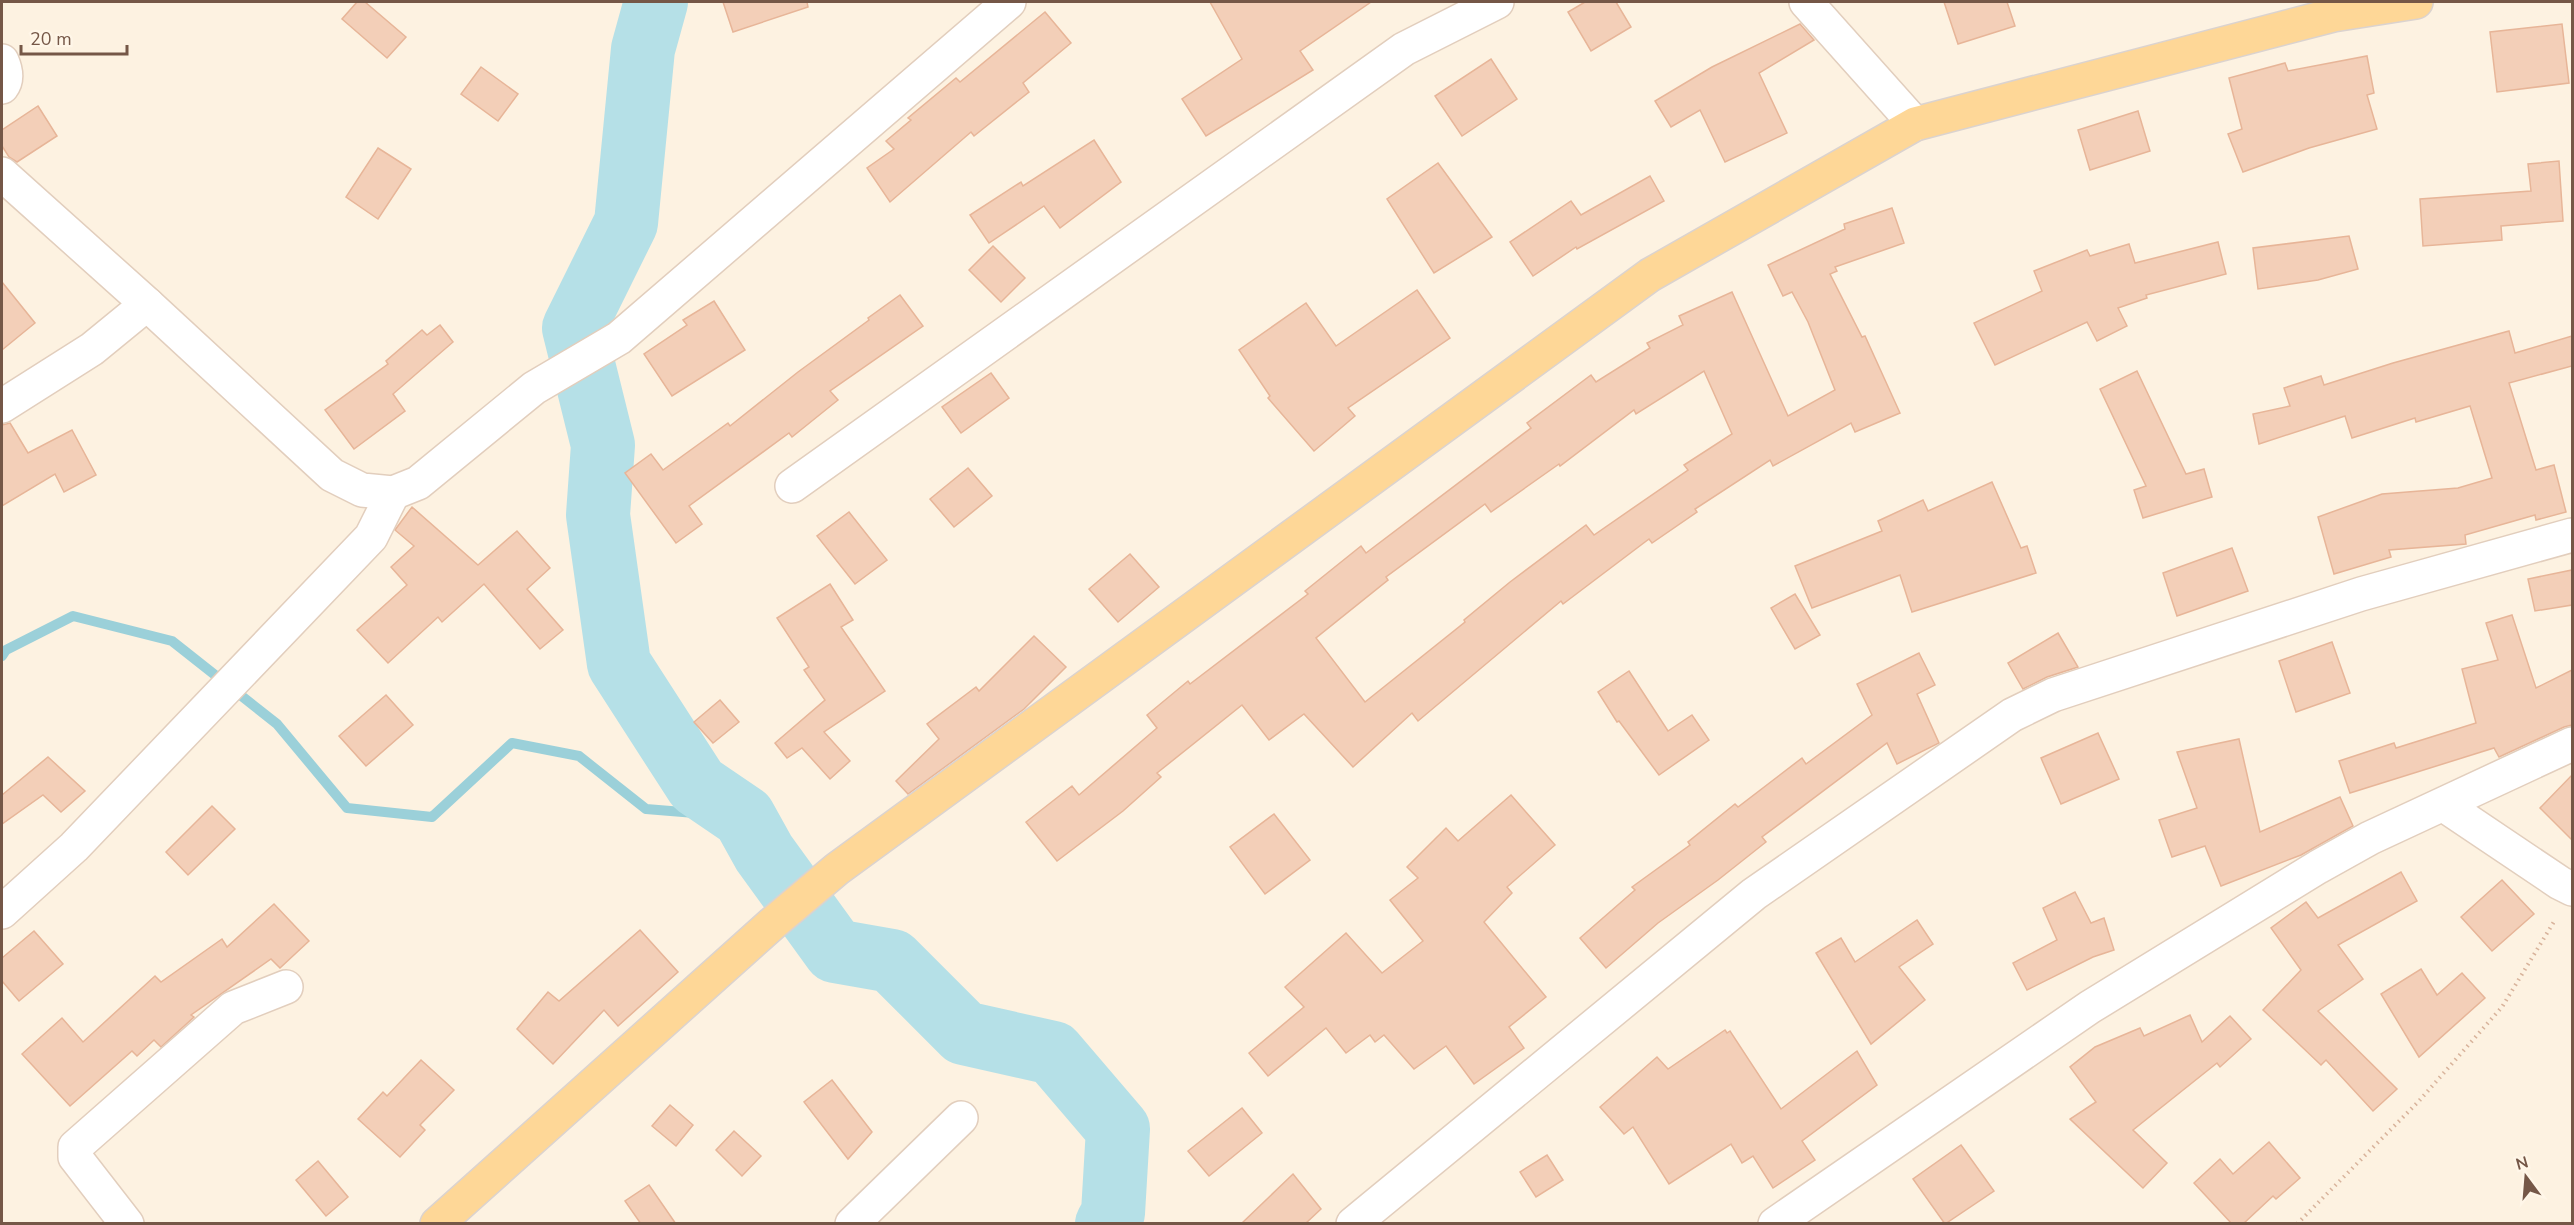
<svg xmlns="http://www.w3.org/2000/svg" width="2574" height="1225" font-family="'Nunito Sans',sans-serif">
<style>
.lines{fill:none;stroke-linecap:round;stroke-linejoin:round}
.stream{stroke:#9bd0d9;stroke-width:10}
.river{stroke:#b5e0e7;stroke-width:64}
.building{fill:#f3cfb8;stroke:#e7b598;stroke-width:1.5;fill-rule:evenodd}
.street-casing{stroke:#e2cebd;stroke-width:36}
.primary-casing{stroke:#dbd3cf;stroke-width:36}
.path{stroke:#d8b39b;stroke-width:4;stroke-dasharray:1.5 4.5;stroke-linecap:butt}
.street{stroke:#fff;stroke-width:33}
.primary{stroke:#fed797;stroke-width:33}
</style>
<rect width="100%" height="100%" fill="#fdf2e1"/>
<g class="lines">
<path class="stream" d="M 2,656 L 6,650 L 73,616 L 172,641 L 277,724 L 347,808 L 432,817 L 512,743 L 579,756 L 646,809 L 744,817"/>
<path class="river" d="M 656,2 L 643,49 L 626,223 L 574,328 L 603,445 L 598,515 L 619,664 L 697,785 L 744,817 L 764,853 L 835,951 L 892,961 L 964,1033 L 1053,1053 L 1118,1129 L 1113,1213 L 1107,1224"/>
</g>
<g class="building">
<path d="M 357,2 L 365,2 L 406,37 L 387,58 L 342,19 Z"/>
<path d="M 723,2 L 807,2 L 808,7 L 733,32 Z"/>
<path d="M 1210,2 L 1371,2 L 1300,51 L 1313,70 L 1206,136 L 1182,99 L 1242,59 Z"/>
<path d="M 1585,2 L 1616,2 L 1631,27 L 1591,51 L 1568,12 Z"/>
<path d="M 1944,2 L 2007,2 L 2015,26 L 1958,44 Z"/>
<path d="M 1045,12 L 1071,43 L 1023,83 L 1029,92 L 974,136 L 971,132 L 890,202 L 867,168 L 894,149 L 886,141 L 911,120 L 908,118 L 956,78 L 960,82 Z"/>
<path d="M 1800,24 L 1814,40 L 1759,73 L 1787,133 L 1725,162 L 1700,110 L 1671,127 L 1655,101 L 1712,67 Z"/>
<path d="M 2562,24 L 2569,83 L 2497,92 L 2490,32 Z"/>
<path d="M 2367,56 L 2374,93 L 2367,95 L 2377,129 L 2309,148 L 2243,172 L 2228,134 L 2242,129 L 2229,78 L 2285,63 L 2288,71 Z"/>
<path d="M 1491,59 L 1517,99 L 1462,136 L 1435,96 Z"/>
<path d="M 481,67 L 518,94 L 498,121 L 461,94 Z"/>
<path d="M 38,106 L 57,136 L 17,162 L 9,157 L 2,146 L 2,130 Z"/>
<path d="M 2138,111 L 2150,151 L 2090,170 L 2078,130 Z"/>
<path d="M 1094,140 L 1121,182 L 1060,228 L 1044,206 L 989,243 L 970,215 L 1021,182 L 1023,186 Z"/>
<path d="M 378,148 L 411,169 L 378,219 L 346,197 Z"/>
<path d="M 2559,161 L 2563,221 L 2501,226 L 2502,240 L 2423,246 L 2420,199 L 2531,191 L 2528,164 Z"/>
<path d="M 1438,163 L 1492,237 L 1434,273 L 1387,199 Z"/>
<path d="M 1650,176 L 1664,201 L 1577,249 L 1576,247 L 1533,276 L 1510,242 L 1571,201 L 1581,215 Z"/>
<path d="M 1892,208 L 1904,243 L 1835,267 L 1837,271 L 1830,274 L 1862,337 L 1865,336 L 1900,413 L 1855,432 L 1851,423 L 1773,466 L 1770,460 L 1695,509 L 1697,512 L 1652,543 L 1649,539 L 1563,604 L 1561,601 L 1418,721 L 1412,713 L 1353,767 L 1304,714 L 1269,740 L 1242,705 L 1157,773 L 1161,777 L 1123,811 L 1057,861 L 1026,822 L 1072,786 L 1079,795 L 1157,728 L 1147,715 L 1188,681 L 1190,684 L 1308,594 L 1305,591 L 1361,546 L 1366,553 L 1531,428 L 1527,423 L 1591,375 L 1596,382 L 1650,348 L 1647,343 L 1683,325 L 1679,316 L 1732,292 L 1788,416 L 1835,390 L 1808,322 L 1792,292 L 1783,296 L 1768,265 L 1845,229 L 1844,224 ZM 1704,371 L 1732,434 L 1684,465 L 1688,470 L 1594,535 L 1586,525 L 1510,582 L 1464,620 L 1465,622 L 1365,702 L 1316,638 L 1388,580 L 1386,577 L 1485,504 L 1491,512 L 1559,464 L 1560,466 L 1634,410 L 1636,414 Z"/>
<path d="M 2349,236 L 2358,269 L 2318,280 L 2258,289 L 2253,248 Z"/>
<path d="M 2218,242 L 2226,274 L 2146,295 L 2147,298 L 2118,308 L 2127,326 L 2097,341 L 2087,322 L 1995,365 L 1974,323 L 2042,291 L 2034,271 L 2087,250 L 2090,256 L 2129,244 L 2135,263 Z"/>
<path d="M 993,246 L 1025,278 L 1001,302 L 969,270 Z"/>
<path d="M 2,282 L 35,323 L 2,350 Z"/>
<path d="M 1417,290 L 1450,338 L 1348,408 L 1355,416 L 1314,451 L 1268,398 L 1270,396 L 1239,350 L 1306,303 L 1336,346 Z"/>
<path d="M 900,295 L 923,326 L 830,391 L 838,400 L 792,437 L 789,433 L 689,506 L 702,524 L 676,543 L 625,473 L 651,454 L 663,470 L 728,423 L 730,426 L 798,372 L 869,320 L 868,318 Z"/>
<path d="M 714,301 L 745,350 L 672,396 L 644,354 L 687,325 L 683,320 Z"/>
<path d="M 440,325 L 453,342 L 393,394 L 405,411 L 354,449 L 325,410 L 388,364 L 386,361 L 422,330 L 427,335 Z"/>
<path d="M 2509,331 L 2515,353 L 2572,336 L 2572,366 L 2509,383 L 2536,470 L 2554,465 L 2566,512 L 2536,520 L 2535,515 L 2465,535 L 2466,544 L 2389,550 L 2391,557 L 2334,574 L 2318,517 L 2382,494 L 2458,488 L 2492,478 L 2470,406 L 2416,422 L 2415,418 L 2352,438 L 2345,416 L 2259,444 L 2253,414 L 2290,406 L 2284,388 L 2321,376 L 2324,385 L 2393,363 Z"/>
<path d="M 2137,371 L 2186,474 L 2204,469 L 2212,497 L 2143,518 L 2134,490 L 2146,486 L 2100,389 Z"/>
<path d="M 991,373 L 1009,398 L 961,433 L 942,407 Z"/>
<path d="M 10,423 L 28,453 L 72,430 L 96,475 L 64,492 L 55,474 L 2,506 L 2,425 Z"/>
<path d="M 968,468 L 992,496 L 954,527 L 930,499 Z"/>
<path d="M 1992,482 L 2021,548 L 2027,546 L 2036,573 L 1912,612 L 1900,575 L 1812,608 L 1795,566 L 1882,531 L 1878,521 L 1923,500 L 1928,511 Z"/>
<path d="M 412,507 L 478,565 L 517,531 L 550,568 L 527,589 L 563,630 L 540,649 L 484,584 L 442,622 L 438,617 L 388,663 L 357,630 L 407,585 L 391,567 L 414,546 L 395,530 Z"/>
<path d="M 849,512 L 887,560 L 855,584 L 817,536 Z"/>
<path d="M 2232,548 L 2248,591 L 2177,616 L 2163,573 Z"/>
<path d="M 1130,554 L 1159,587 L 1118,622 L 1089,589 Z"/>
<path d="M 2572,570 L 2572,605 L 2535,611 L 2528,579 Z"/>
<path d="M 830,584 L 853,620 L 841,627 L 885,691 L 824,732 L 850,761 L 830,779 L 802,748 L 787,758 L 775,743 L 825,700 L 804,670 L 809,667 L 777,618 Z"/>
<path d="M 1795,594 L 1820,635 L 1795,649 L 1771,608 Z"/>
<path d="M 2512,615 L 2536,688 L 2572,670 L 2572,725 L 2564,727 L 2499,757 L 2494,748 L 2350,793 L 2339,761 L 2394,743 L 2396,748 L 2476,723 L 2462,669 L 2498,660 L 2486,623 Z"/>
<path d="M 2058,633 L 2078,667 L 2047,677 L 2023,689 L 2008,663 Z"/>
<path d="M 1034,636 L 1066,667 L 1024,709 L 908,794 L 896,781 L 939,739 L 927,724 L 976,687 L 979,691 Z"/>
<path d="M 2332,642 L 2350,693 L 2296,712 L 2279,661 Z"/>
<path d="M 1919,653 L 1935,685 L 1917,694 L 1939,743 L 1897,764 L 1887,743 L 1762,837 L 1766,842 L 1718,880 L 1658,923 L 1606,968 L 1580,938 L 1635,890 L 1632,887 L 1690,845 L 1688,842 L 1735,804 L 1738,807 L 1802,758 L 1806,764 L 1872,715 L 1857,684 Z"/>
<path d="M 1629,671 L 1668,731 L 1692,715 L 1709,740 L 1659,775 L 1619,721 L 1617,722 L 1598,692 Z"/>
<path d="M 386,695 L 413,725 L 366,766 L 339,736 Z"/>
<path d="M 720,700 L 739,722 L 713,743 L 694,722 Z"/>
<path d="M 2098,733 L 2119,779 L 2061,804 L 2041,758 Z"/>
<path d="M 2239,739 L 2260,832 L 2340,797 L 2353,826 L 2301,855 L 2221,886 L 2205,846 L 2172,857 L 2159,820 L 2197,808 L 2177,752 Z"/>
<path d="M 48,757 L 85,791 L 61,812 L 43,795 L 2,824 L 2,795 Z"/>
<path d="M 2572,775 L 2572,840 L 2540,808 Z"/>
<path d="M 1511,795 L 1555,845 L 1507,887 L 1512,893 L 1484,922 L 1546,997 L 1509,1027 L 1524,1048 L 1474,1084 L 1446,1046 L 1414,1069 L 1384,1035 L 1375,1042 L 1370,1035 L 1346,1053 L 1326,1028 L 1268,1076 L 1249,1053 L 1304,1007 L 1285,987 L 1346,933 L 1382,973 L 1423,941 L 1390,900 L 1418,878 L 1407,867 L 1446,828 L 1458,841 Z"/>
<path d="M 212,806 L 235,829 L 188,875 L 166,852 Z"/>
<path d="M 1274,814 L 1310,860 L 1265,894 L 1230,847 Z"/>
<path d="M 2401,872 L 2417,901 L 2338,945 L 2363,979 L 2318,1011 L 2397,1089 L 2373,1111 L 2326,1060 L 2321,1065 L 2263,1010 L 2301,970 L 2271,928 L 2306,902 L 2318,918 Z"/>
<path d="M 2502,880 L 2534,914 L 2492,951 L 2461,917 Z"/>
<path d="M 2075,892 L 2091,923 L 2104,918 L 2114,950 L 2093,957 L 2027,990 L 2013,963 L 2057,940 L 2043,908 Z"/>
<path d="M 274,904 L 309,941 L 280,968 L 271,959 L 191,1015 L 194,1017 L 161,1047 L 154,1040 L 137,1056 L 132,1051 L 70,1106 L 22,1054 L 62,1018 L 83,1042 L 155,976 L 161,982 L 222,939 L 227,947 Z"/>
<path d="M 1917,920 L 1933,944 L 1899,967 L 1925,1000 L 1871,1044 L 1816,953 L 1841,938 L 1855,962 Z"/>
<path d="M 640,930 L 678,972 L 618,1026 L 604,1010 L 553,1064 L 517,1029 L 548,992 L 559,1001 Z"/>
<path d="M 34,931 L 63,964 L 19,1001 L 2,981 L 2,958 Z"/>
<path d="M 2421,969 L 2437,995 L 2462,973 L 2485,998 L 2419,1057 L 2381,994 Z"/>
<path d="M 2190,1015 L 2202,1042 L 2230,1016 L 2251,1039 L 2220,1067 L 2217,1063 L 2133,1130 L 2167,1163 L 2143,1188 L 2070,1119 L 2096,1102 L 2070,1067 L 2095,1047 L 2140,1028 L 2144,1036 Z"/>
<path d="M 1725,1030 L 1727,1033 L 1730,1031 L 1781,1109 L 1857,1051 L 1877,1085 L 1802,1141 L 1815,1160 L 1773,1188 L 1753,1156 L 1742,1163 L 1731,1144 L 1669,1184 L 1633,1127 L 1624,1134 L 1600,1107 L 1657,1057 L 1668,1069 Z"/>
<path d="M 421,1060 L 454,1090 L 420,1125 L 425,1130 L 400,1157 L 358,1119 L 383,1092 L 387,1096 Z"/>
<path d="M 832,1080 L 872,1132 L 848,1159 L 804,1102 Z"/>
<path d="M 670,1105 L 693,1125 L 676,1146 L 652,1126 Z"/>
<path d="M 1242,1108 L 1262,1133 L 1209,1176 L 1188,1151 Z"/>
<path d="M 734,1131 L 761,1156 L 742,1176 L 716,1150 Z"/>
<path d="M 2269,1142 L 2300,1178 L 2276,1199 L 2273,1196 L 2243,1224 L 2232,1224 L 2194,1183 L 2220,1159 L 2233,1174 Z"/>
<path d="M 1961,1145 L 1994,1191 L 1945,1224 L 1913,1179 Z"/>
<path d="M 1547,1155 L 1563,1180 L 1536,1197 L 1520,1172 Z"/>
<path d="M 318,1161 L 348,1197 L 326,1216 L 296,1180 Z"/>
<path d="M 1293,1174 L 1321,1209 L 1305,1224 L 1241,1224 Z"/>
<path d="M 649,1185 L 676,1224 L 641,1224 L 625,1201 Z"/>
</g>
<g class="lines">
<defs>
<g id="street">
<path d="M 1806,2 L 1915,124"/>
<path d="M 2,61 C 6,70 8,79 2,87"/>
<path d="M 2,174 L 147,304 L 332,475 L 362,490 L 393,493 L 418,483 L 534,388 L 619,338 L 1009,2"/>
<path d="M 2,406 L 92,349 L 147,304"/>
<path d="M 792,486 L 1404,49 L 1497,2"/>
<path d="M 2444,805 L 2560,883 L 2572,889"/>
<path d="M 2,912 L 74,847 L 371,537 L 393,493"/>
<path d="M 127,1224 L 75,1157 L 75,1147 L 233,1008 L 286,987"/>
<path d="M 852,1224 L 961,1118"/>
<path d="M 1353,1224 L 1754,894 L 2012,715 L 2053,695 L 2361,594 L 2572,535"/>
<path d="M 1775,1224 L 2090,1007 L 2318,867 L 2370,838 L 2572,744"/>
</g>
<path id="primary" d="M 437,1224 L 773,923 L 837,869 L 1650,275 L 1915,124 L 2333,15 L 2416,2"/>
</defs>
<use href="#street" class="street-casing"/>
<use href="#primary" class="primary-casing"/>
<path class="path" d="M 2297,1224 L 2419,1101 L 2502,1007 L 2555,920"/>
<use href="#street" class="street"/>
<use href="#primary" class="primary"/>
</g>
<rect width="2574" height="1225" fill="none" stroke="#755747" stroke-width="6"/>
<g transform="translate(2526 1177) rotate(344)" stroke="#fff6e8" stroke-width="4.5" paint-order="stroke">
<path d="M0-4.5L10 22L0 15L-10 22Z" fill="#755747"/>
<text y="-9" font-size="16" font-weight="bold" text-anchor="middle" fill="#755747">N</text>
</g>
<path d="M21 45v9h106v-9" fill="none" stroke="#755747" stroke-width="3"/>
<text x="30" y="45" font-size="18" fill="#755747" stroke="#fff6e8" stroke-width="4.5" paint-order="stroke">20 m</text>
</svg>
